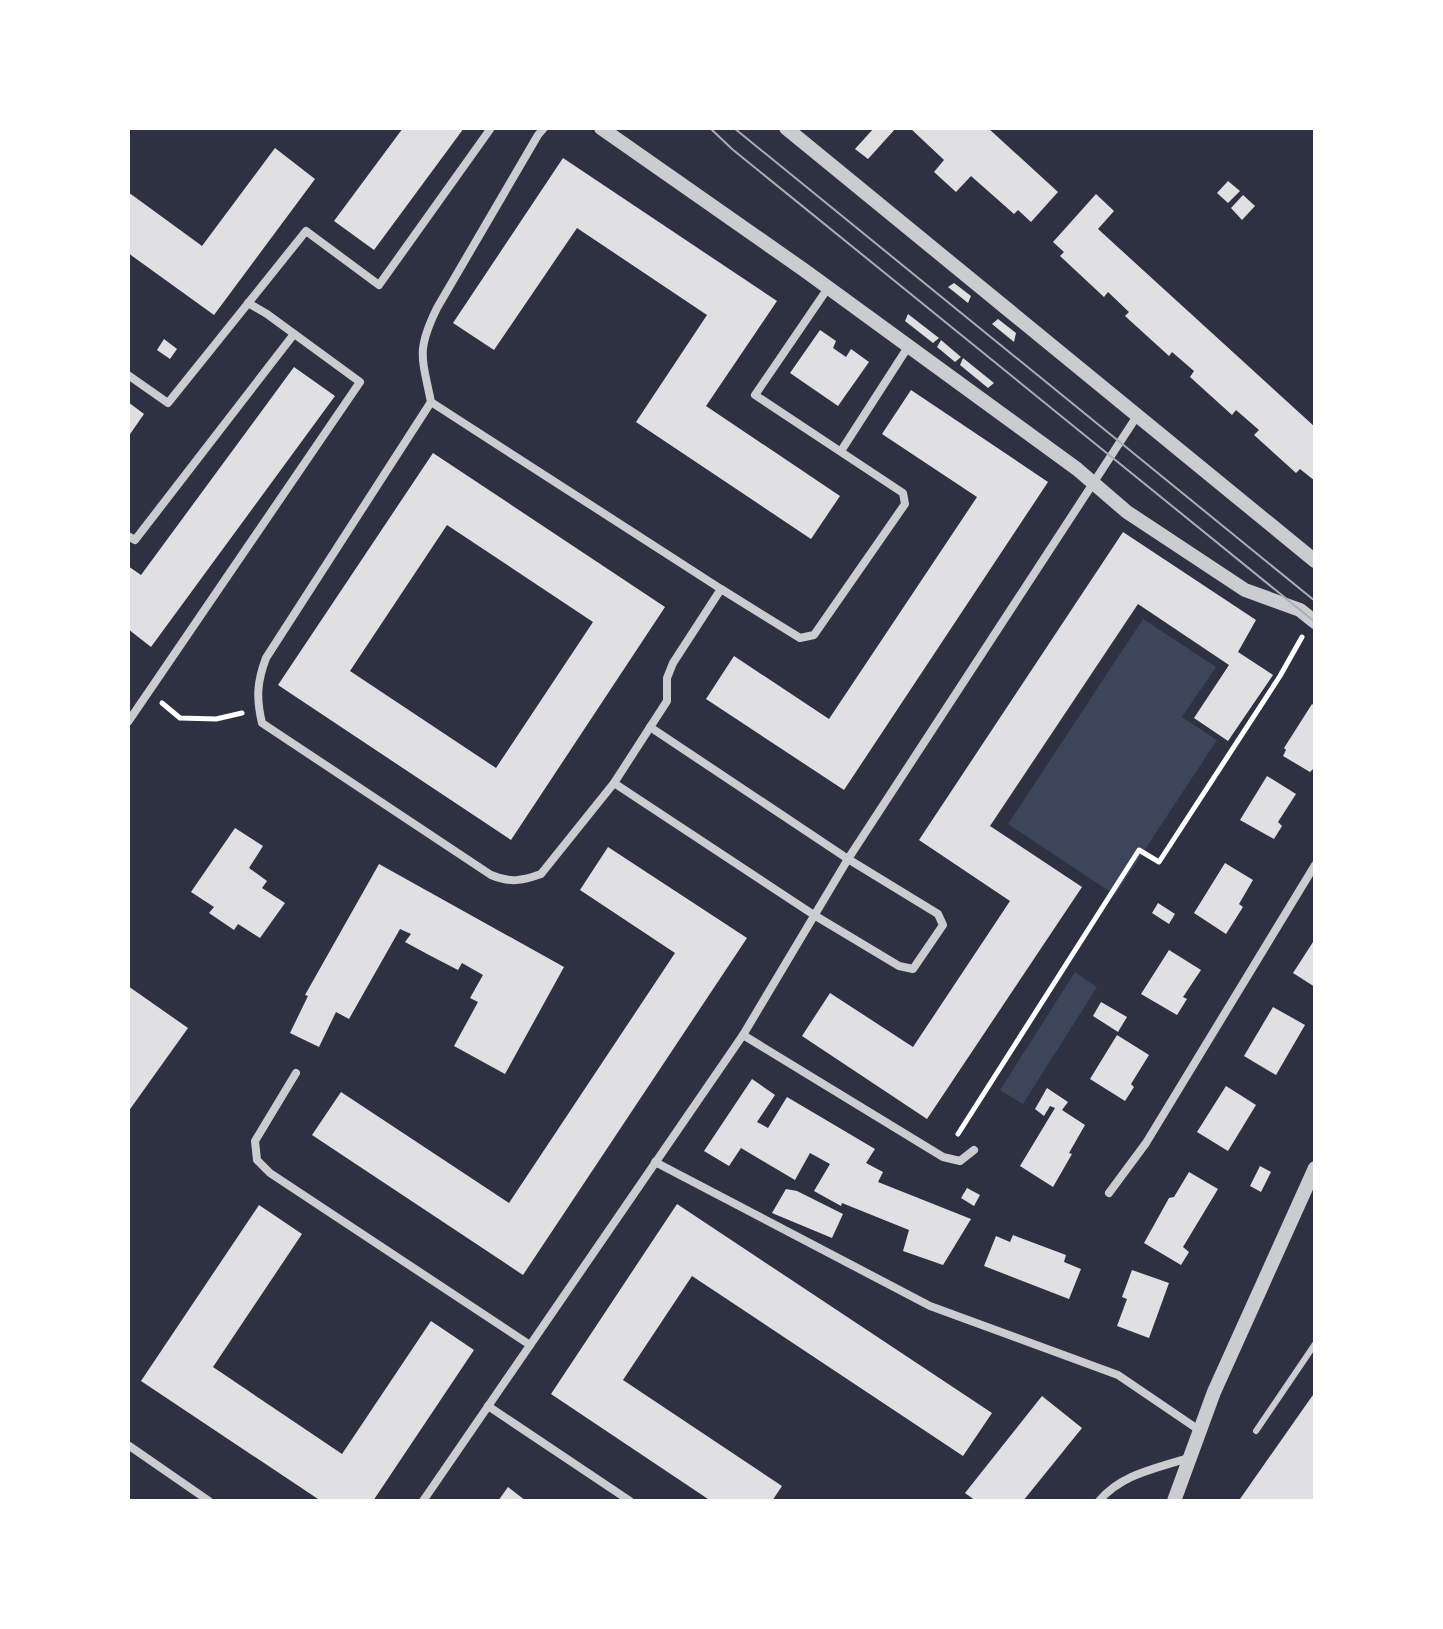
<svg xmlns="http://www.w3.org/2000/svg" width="1443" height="1629" font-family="'IBM Plex Serif',serif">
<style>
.green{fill:#3c4559}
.building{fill:#e0e0e3;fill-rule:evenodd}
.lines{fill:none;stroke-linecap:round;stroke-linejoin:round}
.path{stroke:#fff;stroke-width:5}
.service{stroke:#caccd0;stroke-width:6}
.minor{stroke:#caccd0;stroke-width:8}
.tertiary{stroke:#caccd0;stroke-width:14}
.tram{stroke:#abadb3;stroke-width:2}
</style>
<rect width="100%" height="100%" fill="#2d3142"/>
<g class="green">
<path d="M 1143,619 L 1216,667 L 1182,717 L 1217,740 L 1115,895 L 1008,824 Z"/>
<path d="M 1075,972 L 1097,987 L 1023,1104 L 1000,1090 Z"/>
</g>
<g class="building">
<path d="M 403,128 L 464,128 L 374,250 L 334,221 Z"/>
<path d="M 874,128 L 896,128 L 868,159 L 855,149 Z"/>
<path d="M 910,128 L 988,128 L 1058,192 L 1031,222 L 1018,210 L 1014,214 L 971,176 L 956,192 L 934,172 L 944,160 Z"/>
<path d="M 275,148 L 315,179 L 214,315 L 128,253 L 128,192 L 202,246 Z"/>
<path d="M 563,158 L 777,301 L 706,406 L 840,496 L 811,539 L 636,422 L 707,315 L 577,228 L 494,350 L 453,323 Z"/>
<path d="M 1228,181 L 1240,191 L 1228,203 L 1217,193 Z"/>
<path d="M 1096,194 L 1114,211 L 1098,229 L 1315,427 L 1315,481 L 1300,469 L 1296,473 L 1254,435 L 1259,430 L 1236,410 L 1232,415 L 1190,377 L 1194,371 L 1172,352 L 1169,356 L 1125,316 L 1129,312 L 1108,292 L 1104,297 L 1060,256 L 1064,252 L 1053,242 Z"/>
<path d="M 1243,195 L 1255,206 L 1242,220 L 1231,208 Z"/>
<path d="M 954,283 L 971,296 L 968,303 L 948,287 Z"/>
<path d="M 908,314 L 939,338 L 933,343 L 905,321 Z"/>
<path d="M 998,319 L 1016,333 L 1014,342 L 992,324 Z"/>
<path d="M 820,330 L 836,341 L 833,348 L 846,357 L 851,349 L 869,362 L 838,406 L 790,373 Z"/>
<path d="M 164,339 L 177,349 L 170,359 L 157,350 Z"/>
<path d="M 941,340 L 961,357 L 955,362 L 937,347 Z"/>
<path d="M 963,358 L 994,383 L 988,388 L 960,365 Z"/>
<path d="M 294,367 L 335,396 L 151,647 L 128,629 L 128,566 L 141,575 Z"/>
<path d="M 911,390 L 1048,482 L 844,790 L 706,699 L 734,656 L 829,719 L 977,497 L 882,434 Z"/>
<path d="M 128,402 L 144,414 L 128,437 Z"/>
<path d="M 433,453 L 665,607 L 511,840 L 278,685 ZM 447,525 L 593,622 L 496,768 L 350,671 Z"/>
<path d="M 1123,532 L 1256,620 L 1238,652 L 1273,675 L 1228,741 L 1194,718 L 1229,665 L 1138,604 L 990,826 L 1082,887 L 927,1119 L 802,1036 L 830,993 L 913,1047 L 1010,901 L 919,840 Z"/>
<path d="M 1312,704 L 1315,706 L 1315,767 L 1310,772 L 1283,756 L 1286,750 L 1284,748 Z"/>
<path d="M 1267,776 L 1296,794 L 1278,822 L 1282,826 L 1274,839 L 1240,820 Z"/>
<path d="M 235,828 L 263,846 L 249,868 L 267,881 L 262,888 L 285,903 L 260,938 L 238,924 L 234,930 L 209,913 L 214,907 L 191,892 Z"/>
<path d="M 608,847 L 747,938 L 523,1275 L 312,1135 L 341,1092 L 509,1203 L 675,953 L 580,890 Z"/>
<path d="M 1225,863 L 1253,880 L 1239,904 L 1243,907 L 1226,934 L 1194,913 Z"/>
<path d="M 379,864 L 564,967 L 505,1074 L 454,1046 L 478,1002 L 470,998 L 483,975 L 462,963 L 458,970 L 429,955 L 405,942 L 411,934 L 400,929 L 349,1019 L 336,1012 L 319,1047 L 290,1033 L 308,996 L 305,995 Z"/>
<path d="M 1158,903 L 1175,914 L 1169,924 L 1152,913 Z"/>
<path d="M 1315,939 L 1315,987 L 1293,973 Z"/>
<path d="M 1169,950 L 1201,970 L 1183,997 L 1187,999 L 1177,1015 L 1141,994 Z"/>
<path d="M 128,986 L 188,1028 L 128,1112 Z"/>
<path d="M 1101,1002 L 1127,1017 L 1118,1032 L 1093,1016 Z"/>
<path d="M 1273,1007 L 1305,1025 L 1276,1075 L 1244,1056 Z"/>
<path d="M 1117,1035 L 1149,1055 L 1131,1084 L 1134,1087 L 1125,1101 L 1090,1079 Z"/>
<path d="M 752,1079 L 775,1095 L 757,1122 L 768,1128 L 787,1097 L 875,1149 L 866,1163 L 883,1172 L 878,1182 L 971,1219 L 943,1265 L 903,1251 L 909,1230 L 842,1203 L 841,1206 L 814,1191 L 830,1164 L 810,1153 L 795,1180 L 741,1148 L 729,1166 L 704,1151 Z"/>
<path d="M 1226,1086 L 1256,1105 L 1228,1151 L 1197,1132 Z"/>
<path d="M 1047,1088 L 1068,1102 L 1062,1110 L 1085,1125 L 1069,1153 L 1072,1154 L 1053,1187 L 1020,1166 L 1055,1108 L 1050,1106 L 1044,1116 L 1035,1109 Z"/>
<path d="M 1260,1166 L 1271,1172 L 1261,1192 L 1250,1186 Z"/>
<path d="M 1189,1172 L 1218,1189 L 1183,1247 L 1189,1252 L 1181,1265 L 1144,1243 L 1169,1198 L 1174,1197 Z"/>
<path d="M 967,1188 L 980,1195 L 974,1206 L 961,1198 Z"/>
<path d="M 786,1189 L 797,1191 L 843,1214 L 832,1238 L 772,1213 Z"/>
<path d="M 677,1204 L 992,1413 L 963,1456 L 692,1276 L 623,1380 L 782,1486 L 772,1501 L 711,1501 L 551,1394 Z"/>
<path d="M 259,1205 L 302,1234 L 213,1367 L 342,1454 L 431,1321 L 474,1350 L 373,1501 L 321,1501 L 141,1381 Z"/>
<path d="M 1013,1235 L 1066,1255 L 1064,1262 L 1081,1269 L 1069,1299 L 984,1266 L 996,1236 L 1010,1242 Z"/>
<path d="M 1132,1270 L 1169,1283 L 1149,1338 L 1117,1326 L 1127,1299 L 1122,1297 Z"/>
<path d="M 1315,1392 L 1315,1501 L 1244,1501 L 1240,1499 Z"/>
<path d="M 1042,1396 L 1082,1428 L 1023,1501 L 976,1501 L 965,1493 Z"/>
<path d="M 508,1487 L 526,1501 L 498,1501 Z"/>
</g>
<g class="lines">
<g class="path">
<path d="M 162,703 L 180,718 L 216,719 L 242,713"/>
<path d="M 958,1134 L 1139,850 L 1159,862 L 1280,676 L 1302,637"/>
</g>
<path class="service" d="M 1256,1431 L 1315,1344"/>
<g class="minor">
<path d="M 128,375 L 168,403 L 306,231 L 379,285 L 491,128"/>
<path d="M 431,402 L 721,589 L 673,663 L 667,678 L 667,701 L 614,783 L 541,874 C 522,881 510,883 491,875 L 262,723 C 256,698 257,682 266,658 L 431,402 C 422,357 416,351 437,308 L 538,135 L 544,128"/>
<path d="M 841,451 L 908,347"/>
<path d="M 128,536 L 135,540 L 294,334"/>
<path d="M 721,589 L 800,638 L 814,635 L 905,504 L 903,493 L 755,395 L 828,288"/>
<path d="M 128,722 L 360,382 L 267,314 L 248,303"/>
<path d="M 614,783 L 814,915 L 899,966 L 913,969 L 943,925 L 938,914 L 848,859 L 650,727"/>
<path d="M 743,1035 L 943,1157 L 960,1161 L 974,1150"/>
<path d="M 296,1073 L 255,1141 L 257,1160 L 270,1173 L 530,1345"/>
<path d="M 655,1162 L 930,1306 L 1118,1375 L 1199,1430"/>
<path d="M 1109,1193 L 1146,1143 L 1315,865"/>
<path d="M 488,1406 L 630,1501"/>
<path d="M 128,1445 L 209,1501"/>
<path d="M 423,1501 L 743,1035 L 848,859 L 1137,416"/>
<path d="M 1099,1501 C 1122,1474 1155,1469 1188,1458"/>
</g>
<g class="tertiary">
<path d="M 601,128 L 804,270 L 1077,469 L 1127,512 L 1245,590 L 1300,610 L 1315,622"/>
<path d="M 786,128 L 1315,561"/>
<path d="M 1174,1501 L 1214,1392 L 1315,1168"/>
</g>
<g class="tram">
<path d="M 710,128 L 732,149 L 1315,622"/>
<path d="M 734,128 L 1315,601"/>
</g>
</g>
<rect width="1443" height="1629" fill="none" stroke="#ffffff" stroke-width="260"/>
</svg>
